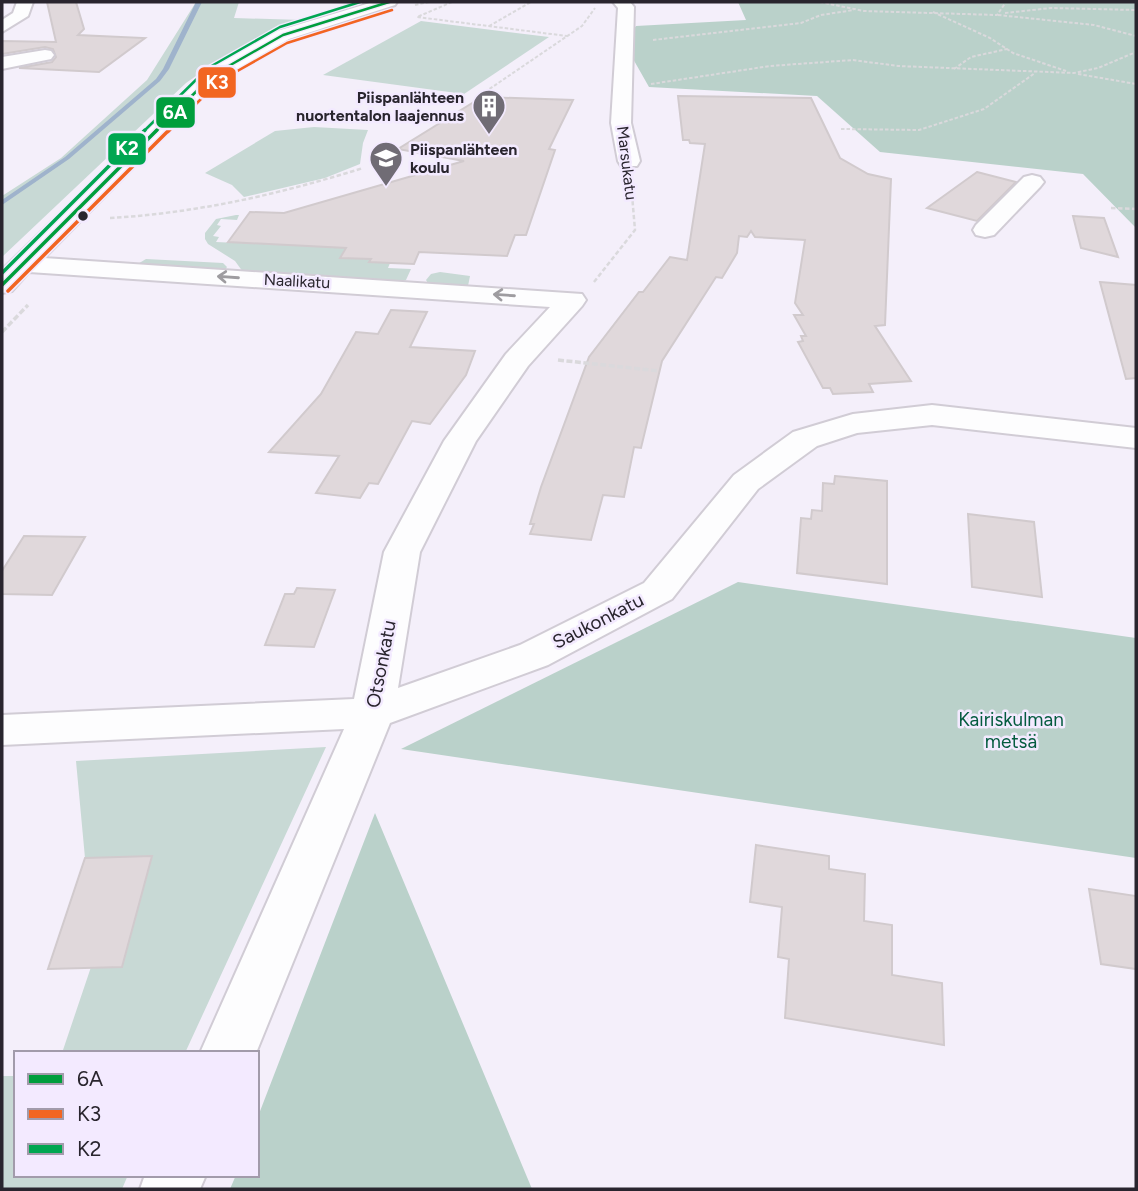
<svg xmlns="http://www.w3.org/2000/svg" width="1138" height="1191" font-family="Figtree,sans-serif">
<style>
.green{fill:#c8d9d5}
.forest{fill:#bad1ca}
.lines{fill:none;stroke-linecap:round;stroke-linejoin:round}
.stream{fill:#9fb3cc;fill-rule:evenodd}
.building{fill:#e0d8db;stroke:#d1cacd;stroke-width:2}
.minor-casing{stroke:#d1ccd5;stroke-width:4}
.path-far2{stroke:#dad9dc;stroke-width:2;stroke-dasharray:3.5 2;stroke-linecap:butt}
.path-far1{stroke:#dad9dc;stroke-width:2.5;stroke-dasharray:4.5 2.5;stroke-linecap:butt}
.path{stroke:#dad9dc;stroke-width:3.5;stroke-dasharray:6 2.5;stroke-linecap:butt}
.minor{fill:#fdfdfe;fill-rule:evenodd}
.bus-1-far1-casing{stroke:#f3eaff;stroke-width:5}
.bus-1-casing{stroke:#f3eaff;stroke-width:7}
.bus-2-far1-casing{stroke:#f3eaff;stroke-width:5}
.bus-2-casing{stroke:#f3eaff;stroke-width:7}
.bus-3-far1-casing{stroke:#f3eaff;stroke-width:5}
.bus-3-casing{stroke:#f3eaff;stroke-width:7}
.bus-1-far1{stroke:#009e3d;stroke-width:2.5}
.bus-1{stroke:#009e3d;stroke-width:3.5}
.bus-2-far1{stroke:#f26522;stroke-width:2.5}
.bus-2{stroke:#f26522;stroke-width:3.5}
.bus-3-far1{stroke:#00a651;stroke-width:2.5}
.bus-3{stroke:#00a651;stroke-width:3.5}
.oneway{stroke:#9e9ca0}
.bus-dot{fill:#29252e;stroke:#f3eaff;stroke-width:2.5}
.labels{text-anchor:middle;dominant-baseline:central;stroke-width:5;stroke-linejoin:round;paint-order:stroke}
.far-poi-label{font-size:16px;font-weight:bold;fill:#29252e;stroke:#f3eaff;text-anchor:end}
.far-street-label{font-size:16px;fill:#29252e;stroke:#f3eaff}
.street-label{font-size:19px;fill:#29252e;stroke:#f3eaff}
.park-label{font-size:19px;fill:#045b3f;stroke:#f3eaff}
.line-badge{stroke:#f3eaff;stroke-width:2.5}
.badge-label{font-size:19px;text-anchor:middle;font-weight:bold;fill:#fff}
</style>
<rect width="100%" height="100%" fill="#f4effa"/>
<g class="green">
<path d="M 196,2 L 239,2 L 234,18 L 302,20 C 261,36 222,57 186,83 L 2,257 L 2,196 L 61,158 L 147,80 Z"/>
<path d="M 421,21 L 549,37 L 464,94 L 323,75 Z"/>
<path d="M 314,127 L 368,130 L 363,143 L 360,164 L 325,178 L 244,197 L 232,185 L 205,173 L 275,131 Z"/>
<path d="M 236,215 L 239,215 L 237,220 L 221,219 L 217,225 L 221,226 L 213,236 L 219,237 L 216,242 L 238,243 L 242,238 L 289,245 L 293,241 L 348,243 L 340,258 L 371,259 L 370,262 L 390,263 L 388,268 L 411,269 L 406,280 L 394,284 L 243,272 L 235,261 L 208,244 L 205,239 L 205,233 L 216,219 Z"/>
<path d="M 146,259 L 223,263 L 227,267 L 225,270 L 136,265 Z"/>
<path d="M 440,272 L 470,276 L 468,286 L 429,285 L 426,280 L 431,274 Z"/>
<path d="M 326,747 L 185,1053 L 62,1053 L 91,967 L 122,966 L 152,857 L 85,858 L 76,761 Z"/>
<path d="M 2,1076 L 16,1076 L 16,1175 L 128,1175 L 122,1189 L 2,1189 Z"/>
</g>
<g class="forest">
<path d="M 738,2 L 1136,2 L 1136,228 L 1083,174 L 880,152 L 817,96 L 649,87 L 624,43 L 636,26 L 746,20 Z"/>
<path d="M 738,582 L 1136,638 L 1136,858 L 401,749 Z"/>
<path d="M 375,813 L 532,1189 L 230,1189 L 236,1175 L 257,1175 L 257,1119 Z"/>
</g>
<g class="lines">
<path class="stream" d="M 196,2 L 202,2 L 169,69 L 160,81 L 69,159 L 2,205 L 2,200 L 65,157 L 156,79 L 163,69 Z"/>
</g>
<g class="building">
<path d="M 47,2 L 76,2 L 84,29 L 78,35 L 145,38 L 99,72 L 19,68 L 52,62 L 56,57 L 53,49 L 45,47 L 2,54 L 2,41 L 56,42 Z"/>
<path d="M 678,96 L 811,98 L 840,158 L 868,174 L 891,179 L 885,325 L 875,326 L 911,381 L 869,384 L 873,392 L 833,394 L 830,388 L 823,388 L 798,342 L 803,341 L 801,336 L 806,336 L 794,315 L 803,315 L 795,303 L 805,240 L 755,237 L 751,231 L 747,237 L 739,236 L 737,253 L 722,278 L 716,277 L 662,361 L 641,448 L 634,447 L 624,497 L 603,495 L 591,540 L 530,534 L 534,524 L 530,524 L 541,487 L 589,357 L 639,292 L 643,292 L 670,257 L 687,260 L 705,144 L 690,143 L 689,140 L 683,140 Z"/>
<path d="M 482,97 L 573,100 L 549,149 L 555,150 L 526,235 L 515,235 L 507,256 L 419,252 L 414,264 L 369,262 L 371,259 L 340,258 L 346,248 L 228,242 L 250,212 L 284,213 L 464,161 L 398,149 Z"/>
<path d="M 977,172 L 1016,182 L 977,221 L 927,208 Z"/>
<path d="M 1073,216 L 1104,218 L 1118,257 L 1081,248 Z"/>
<path d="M 1100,282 L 1136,285 L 1136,378 L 1126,379 Z"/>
<path d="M 391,310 L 427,312 L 410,347 L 475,351 L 466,375 L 430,424 L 412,421 L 378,484 L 369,483 L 360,498 L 316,493 L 339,456 L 269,452 L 321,394 L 356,332 L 378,334 Z"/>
<path d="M 835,476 L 887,481 L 887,584 L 797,573 L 801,518 L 811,519 L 812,510 L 822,511 L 823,483 L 834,484 Z"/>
<path d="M 968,514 L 1034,522 L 1042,597 L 972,587 Z"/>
<path d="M 24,536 L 85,537 L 52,595 L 2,594 L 2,571 Z"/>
<path d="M 297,588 L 335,590 L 314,647 L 265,645 L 285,594 L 294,594 Z"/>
<path d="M 756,845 L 829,856 L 829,869 L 865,874 L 864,921 L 892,925 L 892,975 L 942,983 L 944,1045 L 785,1018 L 789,959 L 778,957 L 782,907 L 750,902 Z"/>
<path d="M 152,856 L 122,967 L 48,969 L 85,858 Z"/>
<path d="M 1089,889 L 1136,896 L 1136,969 L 1101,964 Z"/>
</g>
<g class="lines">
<defs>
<g id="minor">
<path d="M 17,2 L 33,2 L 28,16 L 2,32 L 2,20 L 13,13 Z"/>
<path d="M 373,2 L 397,2 L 395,5 L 289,39 L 220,79 L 44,258 L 582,294 L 586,300 L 582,306 L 528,366 L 476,441 L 420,552 L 398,688 L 520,645 L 644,583 L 734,475 L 793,432 L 853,414 L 932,405 L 1136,428 L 1136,448 L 932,425 L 857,433 L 817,446 L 758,489 L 672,599 L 548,665 L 390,723 L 256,1053 L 200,1053 L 344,729 L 2,745 L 2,715 L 354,699 L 384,552 L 444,441 L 506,354 L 550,307 L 29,272 L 12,291 L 2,293 L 2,270 L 206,71 L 277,31 Z"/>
<path d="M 613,2 L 630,2 L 634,7 L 631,123 L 640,161 L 637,166 L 621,166 L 618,161 L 611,123 L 618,8 Z"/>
<path d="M 45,50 L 51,51 L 54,55 L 51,59 L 2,69 L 2,57 Z"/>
<path d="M 1032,175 L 1040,177 L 1044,182 L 1040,187 L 994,235 L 985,237 L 976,235 L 973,230 L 976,225 L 1024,177 Z"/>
<path d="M 145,1175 L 206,1175 L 200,1189 L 140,1189 Z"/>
</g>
</defs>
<use href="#minor" class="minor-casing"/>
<g class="path-far2">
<path d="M 452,2 L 417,17 L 567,36"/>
<path d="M 820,2 L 864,11 L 997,15 L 1006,2"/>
<path d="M 415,5 L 429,2"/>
<path d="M 933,12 L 990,38 L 1013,53 L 1066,71"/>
<path d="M 1005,13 L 1051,8 L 1136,10"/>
<path d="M 998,15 L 1094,25 L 1136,36"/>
<path d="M 489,26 L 531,2"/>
<path d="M 653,40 L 801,23 L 821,15 L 854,10"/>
<path d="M 954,69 L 971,57 L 1007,49"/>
<path d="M 1078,74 L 1136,84"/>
<path d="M 651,84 L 770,66 L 853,60 L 898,66 L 1074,73 L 1098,68 L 1136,52"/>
<path d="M 485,92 L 582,26 L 595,8"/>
<path d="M 841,129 L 919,130 L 984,109 L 1035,73"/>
</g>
<g class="path-far1">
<path d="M 1111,208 L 1136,209"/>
<path d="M 110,218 C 197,213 280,194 363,168"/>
<path d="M 594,282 L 635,230 L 631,183"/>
</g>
<g class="path">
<path d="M 2,332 L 28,305"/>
<path d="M 558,360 L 659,371"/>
</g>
<use href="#minor" class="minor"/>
<defs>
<path id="bus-1-far1" d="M 155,132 L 213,75 L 283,35 L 389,2"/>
<path id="bus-1" d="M 2,285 L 157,130"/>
<path id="bus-2-far1" d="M 168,132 L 218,82 L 287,43 L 392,10"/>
<path id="bus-2" d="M 8,291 L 169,130"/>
<path id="bus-3-far1" d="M 143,132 L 208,68 L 280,27 L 360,2"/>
<path id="bus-3" d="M 2,273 L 145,130"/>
</defs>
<use href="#bus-1-far1" class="bus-1-far1-casing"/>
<use href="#bus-1" class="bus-1-casing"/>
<use href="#bus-2-far1" class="bus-2-far1-casing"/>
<use href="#bus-2" class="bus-2-casing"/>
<use href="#bus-3-far1" class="bus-3-far1-casing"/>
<use href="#bus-3" class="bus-3-casing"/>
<use href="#bus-1-far1" class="bus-1-far1"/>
<use href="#bus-1" class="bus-1"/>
<use href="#bus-2-far1" class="bus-2-far1"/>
<use href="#bus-2" class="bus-2"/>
<use href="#bus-3-far1" class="bus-3-far1"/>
<use href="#bus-3" class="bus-3"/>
</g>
<defs><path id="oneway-shaft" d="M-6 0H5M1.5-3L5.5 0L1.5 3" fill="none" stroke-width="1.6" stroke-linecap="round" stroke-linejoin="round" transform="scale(1.75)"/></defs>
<g class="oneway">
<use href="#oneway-shaft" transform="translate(228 277) rotate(-176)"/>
<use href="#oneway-shaft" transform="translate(504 295) rotate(-176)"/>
</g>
<defs>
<symbol id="building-pin" viewBox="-11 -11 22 30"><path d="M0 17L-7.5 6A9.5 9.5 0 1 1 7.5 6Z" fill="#706c75" stroke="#f3eaff"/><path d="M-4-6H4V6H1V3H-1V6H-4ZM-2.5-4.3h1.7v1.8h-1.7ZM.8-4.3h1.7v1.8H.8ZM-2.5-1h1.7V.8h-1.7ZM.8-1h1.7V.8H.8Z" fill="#fff"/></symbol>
<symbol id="school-pin" viewBox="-11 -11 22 30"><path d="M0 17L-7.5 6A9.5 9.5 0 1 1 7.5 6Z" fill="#706c75" stroke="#f3eaff"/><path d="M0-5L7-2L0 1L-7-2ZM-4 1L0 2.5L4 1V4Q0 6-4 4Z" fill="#fff"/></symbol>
</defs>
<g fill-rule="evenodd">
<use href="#building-pin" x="470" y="87" width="38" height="52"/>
<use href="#school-pin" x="367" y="139" width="38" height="52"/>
</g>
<circle class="bus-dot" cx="83" cy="216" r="6"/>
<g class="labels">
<g class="far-poi-label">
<text x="464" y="97">Piispanlähteen<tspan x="464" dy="18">nuortentalon laajennus</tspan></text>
<text x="410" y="149" text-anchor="start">Piispanlähteen<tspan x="410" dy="18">koulu</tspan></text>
</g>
<g class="far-street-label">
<text transform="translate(627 163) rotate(83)">Marsukatu</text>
<text transform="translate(297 281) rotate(3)">Naalikatu</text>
</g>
<g class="street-label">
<text transform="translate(598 621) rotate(-27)">Saukonkatu</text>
<text transform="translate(381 664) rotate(-79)">Otsonkatu</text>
</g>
<g class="park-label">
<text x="1011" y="719">Kairiskulman<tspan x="1011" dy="22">metsä</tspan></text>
</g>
</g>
<g class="line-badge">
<rect x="197" y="66" width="40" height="33" rx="7" fill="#f26522"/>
<rect x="155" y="96" width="41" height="33" rx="7" fill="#009e3d"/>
<rect x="107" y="132" width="40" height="34" rx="7" fill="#00a651"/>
</g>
<g class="badge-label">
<text x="217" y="89">K3</text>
<text x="175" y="119">6A</text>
<text x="127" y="155">K2</text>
</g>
<rect width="1138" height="1191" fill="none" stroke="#29252e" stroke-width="7"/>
<rect x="14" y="1051" width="245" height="126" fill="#f3eaff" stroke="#a29bab" stroke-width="2"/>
<rect x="28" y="1074" width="35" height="10" fill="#009e3d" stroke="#a29bab" stroke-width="2"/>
<text x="77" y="1086" font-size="21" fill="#29252e">6A</text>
<rect x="28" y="1109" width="35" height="10" fill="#f26522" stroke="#a29bab" stroke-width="2"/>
<text x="77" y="1121" font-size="21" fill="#29252e">K3</text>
<rect x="28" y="1144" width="35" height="10" fill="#00a651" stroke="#a29bab" stroke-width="2"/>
<text x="77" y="1156" font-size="21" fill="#29252e">K2</text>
</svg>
